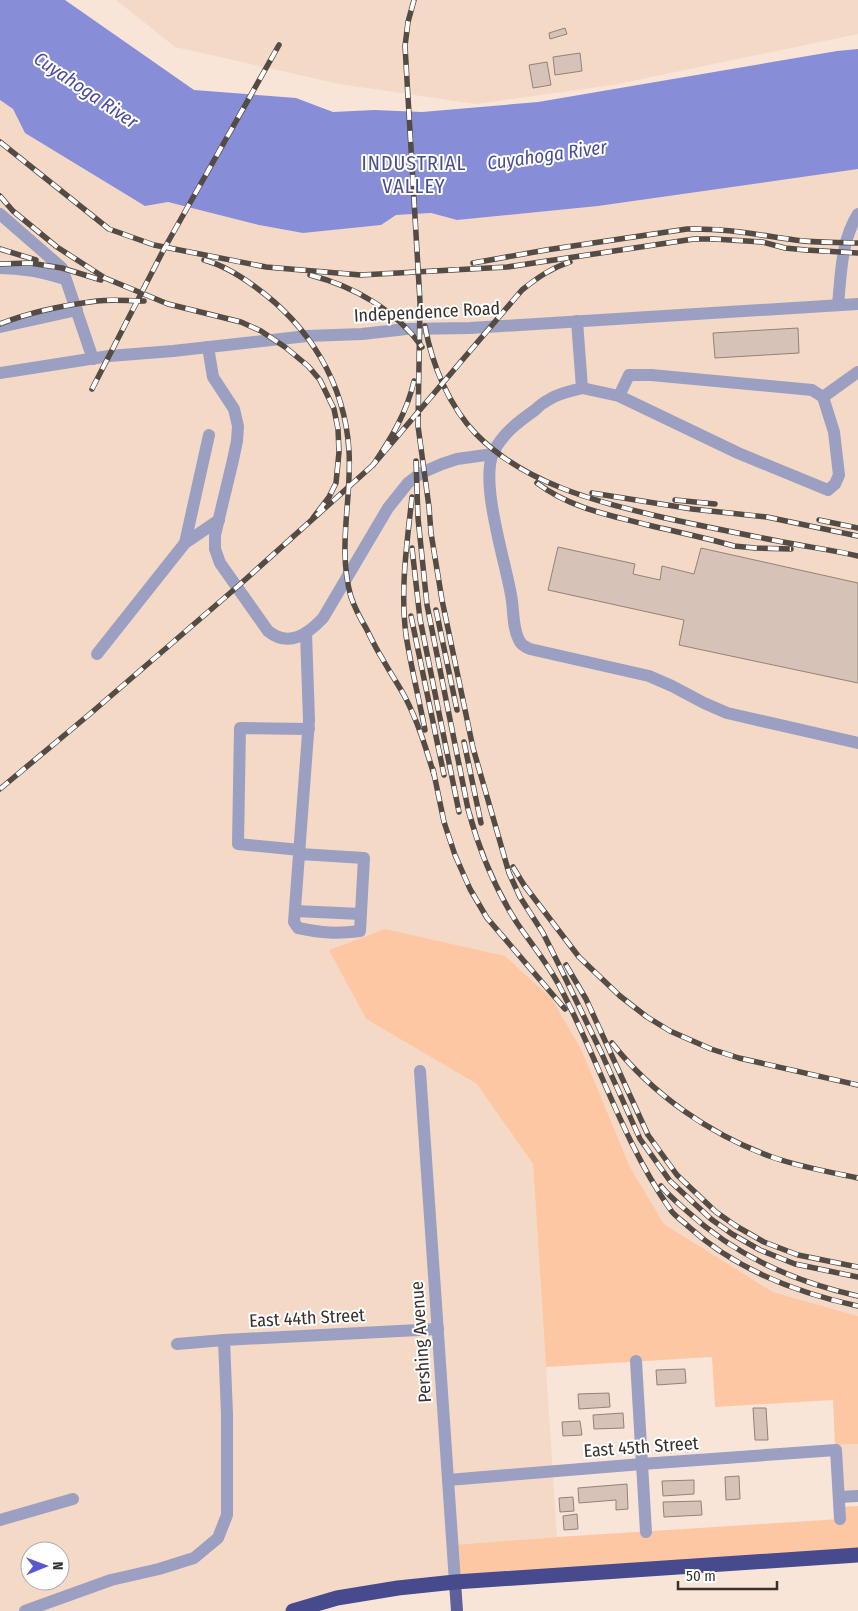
<svg xmlns="http://www.w3.org/2000/svg" width="858" height="1611" font-family="'Fira Sans Condensed',sans-serif">
<style>
.built{fill:#f4d9c7;fill-rule:evenodd}
.green{fill:#fec7a3}
.water{fill:#878ed7}
.building{fill:#d6c2b6;stroke:#948276}
.lines{fill:none;stroke-linecap:round;stroke-linejoin:round}
.minor{stroke:#9b9fc1;stroke-width:12}
.major{stroke:#5c619b;stroke-width:12}
.highway{stroke:#474a8d;stroke-width:15}
.rail-casing{stroke:#544b45;stroke-width:5.5}
.rail{stroke:#fff;stroke-width:4;stroke-dasharray:11;stroke-linecap:butt}
.labels{text-anchor:middle;dominant-baseline:central;stroke-width:4;stroke-linejoin:round;paint-order:stroke}
.street-label{font-size:18px;fill:#38312c;stroke:#fff}
.water-label{font-size:19px;font-style:italic;fill:#494aa1;stroke:#fff}
.quarter-label{font-size:20px;letter-spacing:1px;fill:#4b4e8c;stroke:#fff}
</style>
<rect width="100%" height="100%" fill="#f9e5d8"/>
<g class="built">
<path d="M 116,0 L 858,0 L 858,34 L 613,85 L 476,104 L 339,84 L 175,47 Z"/>
<path d="M 0,100 L 13,109 L 25,133 L 145,206 L 168,202 L 259,225 L 303,233 L 381,225 L 396,215 L 431,213 L 457,220 L 598,206 L 858,169 L 858,1316 L 773,1292 L 664,1224 L 630,1167 L 582,1051 L 330,950 L 366,1019 L 478,1084 L 533,1164 L 557,1537 L 453,1545 L 455,1582 L 293,1611 L 0,1611 ZM 30,1551 L 60,1551 L 60,1581 L 30,1581 Z"/>
<path d="M 858,1444 L 858,1496 L 839,1497 L 835,1445 Z"/>
</g>
<g class="green">
<path d="M 385,929 L 505,956 L 552,999 L 582,1051 L 630,1167 L 664,1224 L 773,1292 L 858,1316 L 858,1444 L 835,1445 L 833,1400 L 715,1407 L 712,1357 L 546,1367 L 533,1164 L 477,1084 L 366,1019 L 329,950 Z"/>
<path d="M 858,1506 L 858,1555 L 455,1582 L 453,1545 L 557,1537 L 840,1519 L 839,1507 Z"/>
</g>
<path class="water" d="M 0,0 L 65,0 L 194,90 L 296,98 L 333,112 L 374,110 L 422,112 L 538,102 L 837,51 L 858,49 L 858,169 L 598,206 L 457,220 L 431,213 L 396,215 L 381,225 L 303,233 L 259,225 L 168,202 L 145,206 L 25,133 L 13,109 L 0,100 Z"/>
<g class="building">
<path d="M 565,28 L 567,34 L 550,39 L 549,33 Z"/>
<path d="M 580,53 L 582,71 L 555,75 L 553,57 Z"/>
<path d="M 547,62 L 551,85 L 533,88 L 529,65 Z"/>
<path d="M 798,328 L 799,353 L 715,358 L 713,333 Z"/>
<path d="M 558,547 L 635,564 L 633,574 L 660,580 L 662,566 L 694,574 L 701,548 L 858,583 L 858,683 L 679,645 L 684,620 L 548,590 Z"/>
<path d="M 685,1369 L 686,1383 L 657,1385 L 656,1370 Z"/>
<path d="M 609,1393 L 610,1407 L 579,1409 L 578,1394 Z"/>
<path d="M 753,1408 L 766,1408 L 768,1440 L 755,1440 Z"/>
<path d="M 623,1413 L 624,1428 L 594,1429 L 593,1415 Z"/>
<path d="M 580,1421 L 582,1435 L 563,1436 L 562,1422 Z"/>
<path d="M 739,1476 L 740,1499 L 726,1500 L 725,1477 Z"/>
<path d="M 694,1480 L 694,1494 L 663,1496 L 662,1481 Z"/>
<path d="M 627,1484 L 628,1509 L 616,1510 L 616,1500 L 579,1503 L 578,1488 Z"/>
<path d="M 573,1497 L 574,1511 L 560,1512 L 559,1498 Z"/>
<path d="M 701,1501 L 702,1515 L 664,1517 L 663,1502 Z"/>
<path d="M 577,1514 L 578,1529 L 564,1530 L 563,1516 Z"/>
</g>
<g class="lines">
<g class="minor">
<path d="M 0,214 L 62,268 L 93,359"/>
<path d="M 0,268 C 23,268 43,272 65,279"/>
<path d="M 838,305 C 841,274 841,241 858,214"/>
<path d="M 577,321 L 582,388 C 572,391 559,393 550,399 C 544,402 539,406 535,410 C 518,422 502,434 493,453 C 480,484 505,560 511,595 C 514,609 512,627 519,640 C 521,645 525,647 530,649 L 649,676 L 672,686 L 704,703 L 727,713 L 858,743"/>
<path d="M 0,327 L 77,310"/>
<path d="M 208,347 L 213,377 L 234,409 L 238,426 L 237,441 L 233,460 L 215,535 L 215,549 L 220,563 L 268,631 C 289,648 308,634 323,618 L 388,508 L 408,483 L 421,473 L 442,464 L 457,459 L 493,454"/>
<path d="M 0,373 L 109,356 L 173,351 L 307,336 L 362,334 L 406,329 L 470,328 L 858,304"/>
<path d="M 582,388 L 619,396 L 738,453 L 828,490 L 835,484 L 839,475 L 834,432 L 823,397 L 812,390 L 651,375 L 629,375 L 619,396"/>
<path d="M 823,397 L 858,372"/>
<path d="M 185,543 L 209,435"/>
<path d="M 97,654 L 185,543 L 219,520"/>
<path d="M 300,850 L 238,844 L 240,728 L 309,729"/>
<path d="M 300,854 L 364,858 L 360,931 C 335,934 323,933 298,928 L 294,922 L 309,720 L 306,633"/>
<path d="M 295,911 L 361,914"/>
<path d="M 420,1071 L 455,1582"/>
<path d="M 177,1344 L 224,1340 L 438,1329"/>
<path d="M 636,1361 L 646,1532"/>
<path d="M 448,1480 L 642,1464 L 836,1450 L 840,1519"/>
<path d="M 839,1497 L 858,1496"/>
<path d="M 0,1520 L 73,1499"/>
<path d="M 25,1611 L 111,1580 L 159,1569 L 194,1558 L 218,1538 L 227,1515 L 227,1414 L 224,1340"/>
</g>
<path class="major" d="M 455,1582 L 457,1611"/>
<path class="highway" d="M 293,1611 L 337,1598 L 398,1588 L 455,1582 L 858,1555"/>
<defs>
<g id="rail">
<path d="M 414,0 L 408,22 L 405,46 L 420,302 L 418,426 L 429,507 L 431,533 L 442,600 L 473,748 L 509,873 L 520,897 L 543,933 L 558,963 L 601,1052 L 640,1139 L 670,1181 L 711,1219 L 732,1234 L 760,1250 L 795,1264 L 858,1277"/>
<path d="M 0,142 L 109,229 L 154,245 L 266,267 L 361,275 L 507,267 L 694,239 L 714,239 L 762,242 L 785,248 L 806,250 L 858,253"/>
<path d="M 0,196 L 13,211 L 57,247 L 105,278 L 168,304 L 241,322 L 261,331 L 285,347 L 308,366 L 320,380 L 334,409 L 338,429 L 339,452 L 336,483 L 329,497 L 313,518"/>
<path d="M 0,249 L 36,260"/>
<path d="M 204,260 C 223,265 239,275 254,286 C 309,325 345,383 349,451 C 352,500 337,547 351,597 C 355,608 360,618 366,628 C 371,638 376,649 382,658 C 389,671 398,684 405,697 C 418,722 426,748 434,775"/>
<path d="M 473,263 L 546,250 L 687,229 C 726,228 758,235 795,240 C 816,243 837,242 858,243"/>
<path d="M 0,264 L 30,263 L 62,268 L 101,280"/>
<path d="M 310,275 C 353,286 396,310 422,347"/>
<path d="M 0,324 C 30,312 65,305 97,301 C 113,299 128,301 144,301"/>
<path d="M 425,326 C 432,365 449,406 476,434 C 525,484 595,501 661,517 C 701,526 742,534 783,542 C 808,547 833,550 858,556"/>
<path d="M 414,381 C 407,412 391,439 373,465 L 522,290 C 537,278 551,268 570,262"/>
<path d="M 92,389 L 164,249 L 279,45"/>
<path d="M 416,461 L 418,518 L 427,605 L 468,809 C 479,850 494,887 517,923 C 532,945 549,965 561,989 C 599,1061 623,1142 670,1209 C 674,1216 683,1221 689,1227 C 735,1269 798,1293 858,1306"/>
<path d="M 537,483 C 570,508 609,515 648,525 C 677,532 706,538 734,546 L 755,548 L 791,549"/>
<path d="M 592,493 L 692,509 L 767,517 L 858,536"/>
<path d="M 412,497 C 407,543 400,590 406,635 C 411,667 419,699 425,730"/>
<path d="M 675,500 L 715,504"/>
<path d="M 819,520 L 858,528"/>
<path d="M 412,548 L 420,619 L 459,812"/>
<path d="M 436,610 L 457,710"/>
<path d="M 411,616 L 444,775"/>
<path d="M 464,742 L 481,823"/>
<path d="M 433,769 L 444,822 L 455,855 L 470,889 L 487,918 L 565,1009"/>
<path d="M 0,789 L 91,713 L 237,587 L 373,465"/>
<path d="M 513,867 L 524,885 L 579,957 L 620,996 L 647,1017 L 670,1031 L 711,1049 L 739,1058 L 858,1085"/>
<path d="M 566,965 L 586,999 L 648,1135 L 677,1175 L 716,1212 L 736,1226 L 764,1242 L 798,1255 L 858,1267"/>
<path d="M 612,1043 C 653,1095 711,1135 772,1157 C 800,1167 830,1172 858,1178"/>
<path d="M 661,1186 C 669,1196 679,1204 688,1212 C 736,1256 795,1282 858,1296"/>
</g>
</defs>
<use href="#rail" class="rail-casing"/>
<use href="#rail" class="rail"/>
</g>
<g class="labels">
<g class="street-label">
<text transform="translate(427 312) rotate(-3)">Independence Road</text>
<text transform="translate(307 1318) rotate(-3)">East 44th Street</text>
<text transform="translate(421 1342) rotate(-94)">Pershing Avenue</text>
<text transform="translate(641 1447) rotate(-4)">East 45th Street</text>
</g>
<g class="water-label">
<text transform="translate(86 90) rotate(34)">Cuyahoga River</text>
<text transform="translate(547 155) rotate(-8)">Cuyahoga River</text>
</g>
<g class="quarter-label">
<text x="414" y="163">INDUSTRIAL<tspan x="414" dy="23">VALLEY</tspan></text>
</g>
</g>
<g transform="translate(45 1566) rotate(89)"><circle r="24" fill="#ffffff" stroke="#afadab"/>
<path d="M0-4L9 19L0 12L-9 19Z" fill="#5a58d0"/>
<text y="-8" font-size="14" font-weight="bold" text-anchor="middle" fill="#38312c">N</text>
</g>
<path d="M678 1581v8h99v-8" fill="none" stroke="#38312c" stroke-width="2.5"/>
<text x="686" y="1581" font-size="15" fill="#38312c" stroke="#ffffff" stroke-width="4" paint-order="stroke">50 m</text>
</svg>
